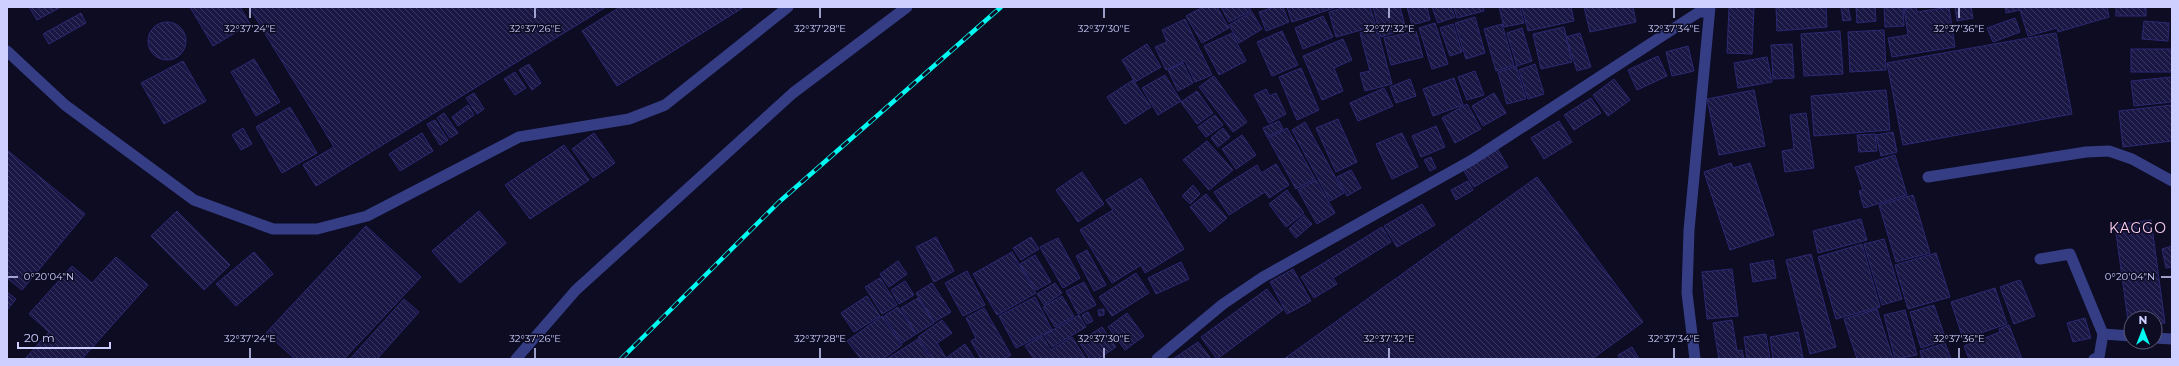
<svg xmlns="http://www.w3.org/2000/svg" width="2179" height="366" font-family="Montserrat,sans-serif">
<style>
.building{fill:url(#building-back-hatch);stroke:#2c2872}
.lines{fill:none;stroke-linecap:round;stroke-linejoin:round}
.service{stroke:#353d85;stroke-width:11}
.minor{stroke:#353d85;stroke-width:11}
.rail-casing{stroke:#00f9f0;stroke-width:4.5}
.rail{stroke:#0d0c23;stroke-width:3;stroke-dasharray:9;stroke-linecap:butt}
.ticks{fill:none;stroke:#cecfff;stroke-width:1.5}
.labels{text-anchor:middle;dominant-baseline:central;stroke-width:3;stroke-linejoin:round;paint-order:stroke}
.quarter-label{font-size:14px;letter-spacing:1px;fill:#ffd0f4;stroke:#0d0c23}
.ticks-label{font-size:10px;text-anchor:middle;fill:#cecfff;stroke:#0d0c23;stroke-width:3;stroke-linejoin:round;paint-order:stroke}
</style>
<defs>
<pattern id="building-back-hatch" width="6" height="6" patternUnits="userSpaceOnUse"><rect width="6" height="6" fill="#1a1745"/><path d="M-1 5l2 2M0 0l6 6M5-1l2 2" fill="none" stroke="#3a3861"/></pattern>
</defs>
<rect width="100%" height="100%" fill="#0d0c23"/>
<g class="building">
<path d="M 29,7 L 61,7 L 37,20 Z"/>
<path d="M 190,7 L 240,7 L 250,24 L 213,46 Z"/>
<path d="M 249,7 L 606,7 L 316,186 L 303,165 L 334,147 Z"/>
<path d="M 620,7 L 744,7 L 617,86 L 582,31 Z"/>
<path d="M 1203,7 L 1217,7 L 1229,28 L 1202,43 L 1186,16 Z"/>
<path d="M 1221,7 L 1249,7 L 1251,11 L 1229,22 Z"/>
<path d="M 1274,7 L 1283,7 L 1289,22 L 1266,31 L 1259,12 Z"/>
<path d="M 1287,7 L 1337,7 L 1292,22 Z"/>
<path d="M 1345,7 L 1370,7 L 1376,26 L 1336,37 L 1329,12 Z"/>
<path d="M 1373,7 L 1400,7 L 1406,29 L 1381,37 Z"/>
<path d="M 1407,7 L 1427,7 L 1430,20 L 1412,25 Z"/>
<path d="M 1432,7 L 1451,7 L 1455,17 L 1438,23 Z"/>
<path d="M 1454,7 L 1483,7 L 1484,11 L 1457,18 Z"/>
<path d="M 1499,7 L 1520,7 L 1524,23 L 1504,27 Z"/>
<path d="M 1522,7 L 1571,7 L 1574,21 L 1528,31 Z"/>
<path d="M 1584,7 L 1633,7 L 1636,22 L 1590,32 Z"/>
<path d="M 1729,7 L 1754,7 L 1752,54 L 1727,53 Z"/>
<path d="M 1776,7 L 1826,7 L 1827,27 L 1777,31 Z"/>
<path d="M 1841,7 L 1848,7 L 1851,20 L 1843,21 Z"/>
<path d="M 1856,7 L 1875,7 L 1876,21 L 1857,23 Z"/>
<path d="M 1884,7 L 1903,7 L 1904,26 L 1885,27 Z"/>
<path d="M 1916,7 L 1917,12 L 1949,7 L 1955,47 L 1892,57 L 1888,38 L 1908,35 L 1904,9 Z"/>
<path d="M 1955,7 L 1971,7 L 1973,18 L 1957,21 Z"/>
<path d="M 2005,7 L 2107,7 L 2109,17 L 2058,32 L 2057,28 L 2028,36 L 2020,10 L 2006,13 Z"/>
<rect x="2116" y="7" width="30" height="9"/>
<path d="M 1252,12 L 1262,29 L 1239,43 L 1229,25 Z"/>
<path d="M 81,13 L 86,23 L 49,44 L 43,34 Z"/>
<path d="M 1323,16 L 1333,37 L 1303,49 L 1295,28 Z"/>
<path d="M 1475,17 L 1485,53 L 1466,59 L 1455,23 Z"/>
<path d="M 2015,18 L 2020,32 L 1993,42 L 1987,28 Z"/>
<path d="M 1185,19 L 1212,75 L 1195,82 L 1185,61 L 1166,70 L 1155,47 L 1167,42 L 1162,30 Z"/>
<path d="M 2144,21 L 2169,23 L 2168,41 L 2142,39 Z"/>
<circle cx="167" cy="41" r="19"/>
<path d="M 1435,23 L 1448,64 L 1432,69 L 1419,28 Z"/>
<path d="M 1453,24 L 1462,52 L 1450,56 L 1440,28 Z"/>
<path d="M 1502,24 L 1514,65 L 1496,71 L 1484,29 Z"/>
<path d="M 1564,27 L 1572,62 L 1541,69 L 1533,34 Z"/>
<path d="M 1377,28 L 1392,84 L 1365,91 L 1360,73 L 1370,71 L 1360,33 Z"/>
<path d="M 1522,28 L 1532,61 L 1517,66 L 1507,33 Z"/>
<path d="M 1884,30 L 1886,70 L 1850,72 L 1848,32 Z"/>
<path d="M 1282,31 L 1298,65 L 1272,76 L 1257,42 Z"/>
<path d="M 1416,31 L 1423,57 L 1391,65 L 1384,38 Z"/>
<path d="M 1840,31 L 1843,74 L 1804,76 L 1801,34 Z"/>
<path d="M 1232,33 L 1246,61 L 1219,75 L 1204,46 Z"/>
<path d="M 1580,33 L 1591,67 L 1577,71 L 1566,37 Z"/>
<path d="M 2056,33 L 2072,114 L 1903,145 L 1887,63 Z"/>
<path d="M 1343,39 L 1352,60 L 1334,68 L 1343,91 L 1322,100 L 1303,56 Z"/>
<path d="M 1147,44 L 1161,67 L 1135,82 L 1122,60 Z"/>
<path d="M 1792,44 L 1794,78 L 1773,79 L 1771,45 Z"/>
<path d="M 1688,46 L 1694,71 L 1672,76 L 1666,52 Z"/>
<rect x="2131" y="49" width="41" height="23"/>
<path d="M 1658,56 L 1667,76 L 1637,90 L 1628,70 Z"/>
<path d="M 1767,57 L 1772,82 L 1738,88 L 1734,63 Z"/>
<path d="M 254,59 L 280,102 L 256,116 L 231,72 Z"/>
<path d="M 183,61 L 206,101 L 164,124 L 141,83 Z"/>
<path d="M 1183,63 L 1193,83 L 1178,91 L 1168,70 Z"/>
<path d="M 529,64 L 541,83 L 532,90 L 519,70 Z"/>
<path d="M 1535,64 L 1544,94 L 1528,99 L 1519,70 Z"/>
<path d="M 1516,66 L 1526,99 L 1507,104 L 1498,72 Z"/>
<path d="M 1301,68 L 1319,110 L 1297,120 L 1279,77 Z"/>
<path d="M 1475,71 L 1484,95 L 1467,100 L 1458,77 Z"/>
<path d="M 515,72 L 526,88 L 515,95 L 504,79 Z"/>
<path d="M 1165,75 L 1181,101 L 1158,115 L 1142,88 Z"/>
<path d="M 1214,76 L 1247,122 L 1233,132 L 1199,87 Z"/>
<path d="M 2172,77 L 2172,102 L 2134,106 L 2131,81 Z"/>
<path d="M 1454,78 L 1463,105 L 1433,116 L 1423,89 Z"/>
<path d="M 1410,79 L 1416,96 L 1396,103 L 1390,87 Z"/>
<path d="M 1614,79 L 1630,100 L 1608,116 L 1593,95 Z"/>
<path d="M 1133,80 L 1151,107 L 1125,124 L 1107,97 Z"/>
<path d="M 1384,88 L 1393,106 L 1358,121 L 1350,103 Z"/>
<path d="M 1266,89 L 1270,96 L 1276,93 L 1286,114 L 1269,123 L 1254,95 Z"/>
<path d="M 1754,90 L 1765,146 L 1719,155 L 1707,99 Z"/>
<path d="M 1886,90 L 1890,130 L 1814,136 L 1811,96 Z"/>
<path d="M 1197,91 L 1213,113 L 1197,124 L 1181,102 Z"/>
<path d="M 474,93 L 484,109 L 477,114 L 466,98 Z"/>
<path d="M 1494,93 L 1506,113 L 1483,126 L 1472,106 Z"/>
<path d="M 1591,98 L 1601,113 L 1574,130 L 1564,115 Z"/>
<path d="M 1467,104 L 1481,129 L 1455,143 L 1442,118 Z"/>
<path d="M 468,105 L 474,115 L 458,126 L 452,117 Z"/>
<path d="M 2172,105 L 2172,141 L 2123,147 L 2119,111 Z"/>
<path d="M 290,107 L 317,153 L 282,173 L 256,127 Z"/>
<path d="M 444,113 L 458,133 L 450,138 L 437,118 Z"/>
<path d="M 1806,113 L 1814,168 L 1785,172 L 1782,151 L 1794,149 L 1790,115 Z"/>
<path d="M 1215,115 L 1223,125 L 1206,137 L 1198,127 Z"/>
<path d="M 1338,119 L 1357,162 L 1336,172 L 1316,128 Z"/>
<path d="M 435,120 L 448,140 L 440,145 L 427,124 Z"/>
<path d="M 1279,121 L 1283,129 L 1267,137 L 1263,128 Z"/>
<path d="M 1559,121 L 1572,142 L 1544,159 L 1531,138 Z"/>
<path d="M 1305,122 L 1344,193 L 1330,201 L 1292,130 Z"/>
<path d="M 1436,126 L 1445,147 L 1421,157 L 1412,136 Z"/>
<path d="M 243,128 L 252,144 L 241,150 L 232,135 Z"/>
<path d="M 1223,128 L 1230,137 L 1218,147 L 1211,138 Z"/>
<path d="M 1287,128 L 1315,179 L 1296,189 L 1268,138 Z"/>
<path d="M 1893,132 L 1897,152 L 1881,156 L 1876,135 Z"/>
<path d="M 422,133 L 433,151 L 400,171 L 389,154 Z"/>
<path d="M 594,133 L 615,163 L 593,178 L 572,149 Z"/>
<path d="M 1402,133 L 1418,167 L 1392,179 L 1376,144 Z"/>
<path d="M 1875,134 L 1877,151 L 1859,152 L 1857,135 Z"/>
<path d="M 1242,135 L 1256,155 L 1236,169 L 1222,149 Z"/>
<path d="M 1207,141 L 1233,170 L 1209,190 L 1183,160 Z"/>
<path d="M 564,145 L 589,180 L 530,219 L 505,185 Z"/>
<path d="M 1497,148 L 1508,167 L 1474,187 L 1462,168 Z"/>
<path d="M 7,150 L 85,214 L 22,290 L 7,278 Z"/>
<path d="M 1895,155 L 1907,195 L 1864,208 L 1859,191 L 1863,190 L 1855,167 Z"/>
<path d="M 1431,157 L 1436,168 L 1430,171 L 1424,160 Z"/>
<path d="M 1731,163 L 1733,168 L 1750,163 L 1774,235 L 1730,250 L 1704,172 Z"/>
<path d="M 1276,164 L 1289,185 L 1269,198 L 1265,192 L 1229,215 L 1214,192 L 1257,165 L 1261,173 Z"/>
<path d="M 1351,170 L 1361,188 L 1347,196 L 1337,177 Z"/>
<path d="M 1082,172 L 1104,204 L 1078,222 L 1056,190 Z"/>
<path d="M 1537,177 L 1643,322 L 1592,359 L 1284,359 Z"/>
<path d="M 1141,178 L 1184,249 L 1145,273 L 1141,265 L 1112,283 L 1080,230 L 1113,210 L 1106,200 Z"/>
<path d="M 1316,180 L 1335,213 L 1317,224 L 1298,190 Z"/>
<path d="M 1468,181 L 1473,190 L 1456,200 L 1451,190 Z"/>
<path d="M 1193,185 L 1200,194 L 1190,204 L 1182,196 Z"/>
<path d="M 1287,190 L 1304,213 L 1286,227 L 1269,204 Z"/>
<path d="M 1206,194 L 1227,218 L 1210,232 L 1190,207 Z"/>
<path d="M 1913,195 L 1930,253 L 1896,262 L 1879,205 Z"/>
<path d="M 1422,204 L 1435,225 L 1397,247 L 1384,226 Z"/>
<path d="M 177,211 L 230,265 L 204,290 L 151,236 Z"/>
<path d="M 479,211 L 506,243 L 460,283 L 432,251 Z"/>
<path d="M 1304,215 L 1312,224 L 1296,238 L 1289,229 Z"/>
<path d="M 1861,219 L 1867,240 L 1818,253 L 1813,231 Z"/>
<path d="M 2151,220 L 2165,323 L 2155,324 L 2155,318 L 2131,318 L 2129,328 L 2115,225 Z"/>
<path d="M 366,226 L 421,277 L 344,359 L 295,359 L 266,333 Z"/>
<path d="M 1382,227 L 1391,242 L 1333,278 L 1337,284 L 1314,298 L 1301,277 Z"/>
<path d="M 936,237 L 954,271 L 934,282 L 916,247 Z"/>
<path d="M 1031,237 L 1039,249 L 1021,260 L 1013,248 Z"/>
<path d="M 1058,238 L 1080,278 L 1063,288 L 1040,247 Z"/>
<path d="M 1884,239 L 1902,299 L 1882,305 L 1864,244 Z"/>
<path d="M 1862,244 L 1880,307 L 1836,319 L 1818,257 Z"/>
<path d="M 2172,246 L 2172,267 L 2166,268 L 2162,249 Z"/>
<path d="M 1087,250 L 1106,285 L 1094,291 L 1076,256 Z"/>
<path d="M 254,252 L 273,274 L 236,306 L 216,284 Z"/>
<path d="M 1012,252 L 1036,293 L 997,315 L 973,274 Z"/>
<path d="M 1936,253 L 1950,297 L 1908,309 L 1895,265 Z"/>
<path d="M 1811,254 L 1836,347 L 1810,354 L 1786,260 Z"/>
<path d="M 1035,255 L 1051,282 L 1036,290 L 1020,264 Z"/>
<path d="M 116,257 L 148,285 L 82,359 L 25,359 L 49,332 L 29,314 L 72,266 L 92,283 Z"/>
<path d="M 1773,260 L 1776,278 L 1753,282 L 1750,264 Z"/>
<path d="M 898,261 L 907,274 L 889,287 L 880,274 Z"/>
<path d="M 1181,262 L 1189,279 L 1156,294 L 1148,278 Z"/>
<path d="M 1293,269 L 1311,301 L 1287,314 L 1270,282 Z"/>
<path d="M 1732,269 L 1738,316 L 1707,319 L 1702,272 Z"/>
<path d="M 967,271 L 985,305 L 963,316 L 945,283 Z"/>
<path d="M 1136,273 L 1149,293 L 1112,316 L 1099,297 Z"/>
<path d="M 880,278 L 897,305 L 882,314 L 865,287 Z"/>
<path d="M 2020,280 L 2035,316 L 2014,324 L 2000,287 Z"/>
<path d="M 905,281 L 914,295 L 899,304 L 891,290 Z"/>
<path d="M 1084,282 L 1096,305 L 1078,314 L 1066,291 Z"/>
<path d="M 932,283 L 951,312 L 934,322 L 916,293 Z"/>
<path d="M 1055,283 L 1062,293 L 1044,305 L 1037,294 Z"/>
<path d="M 1995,288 L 2007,324 L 1963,339 L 1951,302 Z"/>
<path d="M 1267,289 L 1283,310 L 1217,359 L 1201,337 Z"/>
<path d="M 7,292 L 16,299 L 7,310 Z"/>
<path d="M 867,296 L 880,316 L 854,332 L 841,313 Z"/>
<path d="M 1062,296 L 1074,316 L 1055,327 L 1043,307 Z"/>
<path d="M 1035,297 L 1052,330 L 1016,348 L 999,316 Z"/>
<path d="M 918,298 L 934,323 L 916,334 L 901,308 Z"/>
<path d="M 404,299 L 419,312 L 377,359 L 350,359 Z"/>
<path d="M 1934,305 L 1946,340 L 1921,348 L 1910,312 Z"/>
<path d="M 898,307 L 916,334 L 902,343 L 884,316 Z"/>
<path d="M 984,308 L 1011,355 L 1004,359 L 981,359 L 971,341 L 976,338 L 966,318 Z"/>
<path d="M 1104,309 L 1104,315 L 1099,316 L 1098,310 Z"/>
<path d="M 1877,309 L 1893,359 L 1857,359 L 1844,319 Z"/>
<path d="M 1905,310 L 1917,355 L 1895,359 L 1884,315 Z"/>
<path d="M 1088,312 L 1093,321 L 1087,324 L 1082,315 Z"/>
<path d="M 1127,313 L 1144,336 L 1125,350 L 1108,327 Z"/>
<path d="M 1079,315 L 1086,327 L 1052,347 L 1044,335 Z"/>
<path d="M 882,316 L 902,345 L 883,359 L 861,359 L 847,341 Z"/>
<path d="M 2085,318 L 2091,338 L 2073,342 L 2067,323 Z"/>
<path d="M 942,320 L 952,333 L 937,343 L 946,358 L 965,344 L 975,359 L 933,359 L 918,337 Z"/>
<path d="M 1732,320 L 1737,351 L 1742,350 L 1744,359 L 1719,359 L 1713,323 Z"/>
<path d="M 2009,325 L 2022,359 L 1969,359 L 1964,346 L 2000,332 L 1999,329 Z"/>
<path d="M 1102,327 L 1116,347 L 1098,359 L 1090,359 L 1079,342 Z"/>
<path d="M 1798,332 L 1803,358 L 1773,359 L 1770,337 Z"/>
<path d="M 1766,334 L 1770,359 L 1747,359 L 1744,337 Z"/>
<path d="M 1042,336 L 1051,350 L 1072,337 L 1086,359 L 1034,359 L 1025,346 Z"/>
<path d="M 918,339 L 931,359 L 887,359 Z"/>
<path d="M 1198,342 L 1211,359 L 1173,359 Z"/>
<path d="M 1945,343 L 1951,359 L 1922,359 L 1920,351 Z"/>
<path d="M 1632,347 L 1639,359 L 1620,359 L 1618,355 Z"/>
</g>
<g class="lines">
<g class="service">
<path d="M 7,51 L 65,105 L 194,200 L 273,229 L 317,229 L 367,216 L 519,137 L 629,119 L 665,105 L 788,7"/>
<path d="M 2040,259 L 2070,254 L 2103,334 L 2131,336"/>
<path d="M 2155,338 L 2172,339"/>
<path d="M 2094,359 L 2099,357 L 2103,334"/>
</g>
<g class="minor">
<path d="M 1928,177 L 2086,152 L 2109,151 L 2132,159 L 2172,181"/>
<path d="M 516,359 L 576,290 L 793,93 L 907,7"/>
<path d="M 1157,359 L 1223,304 L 1263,277 L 1472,160 L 1699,12 L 1708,12"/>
<path d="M 1695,359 L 1687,293 L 1689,230 L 1710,7"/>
</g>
<defs>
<path id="rail" d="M 621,359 L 779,202 L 1001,7"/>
</defs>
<use href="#rail" class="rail-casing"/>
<use href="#rail" class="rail"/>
</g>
<path class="ticks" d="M 250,8 L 250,18M 535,8 L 535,18M 820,8 L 820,18M 1104,8 L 1104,18M 1389,8 L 1389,18M 1674,8 L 1674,18M 1959,8 L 1959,18M 8,277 L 18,277M 2161,277 L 2171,277M 250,348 L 250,358M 535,348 L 535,358M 820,348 L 820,358M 1104,348 L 1104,358M 1389,348 L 1389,358M 1674,348 L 1674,358M 1959,348 L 1959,358"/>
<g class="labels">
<g class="quarter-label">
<text x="2138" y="228">KAGGO</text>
</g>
</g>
<g class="ticks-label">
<text x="250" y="32">32°37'24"E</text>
<text x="535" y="32">32°37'26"E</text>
<text x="820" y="32">32°37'28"E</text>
<text x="1104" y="32">32°37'30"E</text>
<text x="1389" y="32">32°37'32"E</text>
<text x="1674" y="32">32°37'34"E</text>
<text x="1959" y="32">32°37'36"E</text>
<text x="49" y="280">0°20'04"N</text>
<text x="2130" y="280">0°20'04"N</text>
<text x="250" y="342">32°37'24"E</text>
<text x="535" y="342">32°37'26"E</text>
<text x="820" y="342">32°37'28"E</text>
<text x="1104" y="342">32°37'30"E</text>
<text x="1389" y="342">32°37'32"E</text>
<text x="1674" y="342">32°37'34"E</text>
<text x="1959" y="342">32°37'36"E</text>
</g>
<rect width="2179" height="366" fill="none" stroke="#cecfff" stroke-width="16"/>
<g transform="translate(2143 330)"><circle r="19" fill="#0d0c23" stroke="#5a5a7b"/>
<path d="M0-3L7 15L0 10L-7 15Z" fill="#00f9f0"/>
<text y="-6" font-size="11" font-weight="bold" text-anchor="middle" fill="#cecfff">N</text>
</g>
<path d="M18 342v6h92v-6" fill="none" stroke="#cecfff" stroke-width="2"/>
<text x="24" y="342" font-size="12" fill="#cecfff" stroke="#0d0c23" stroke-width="3" paint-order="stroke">20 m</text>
</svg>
